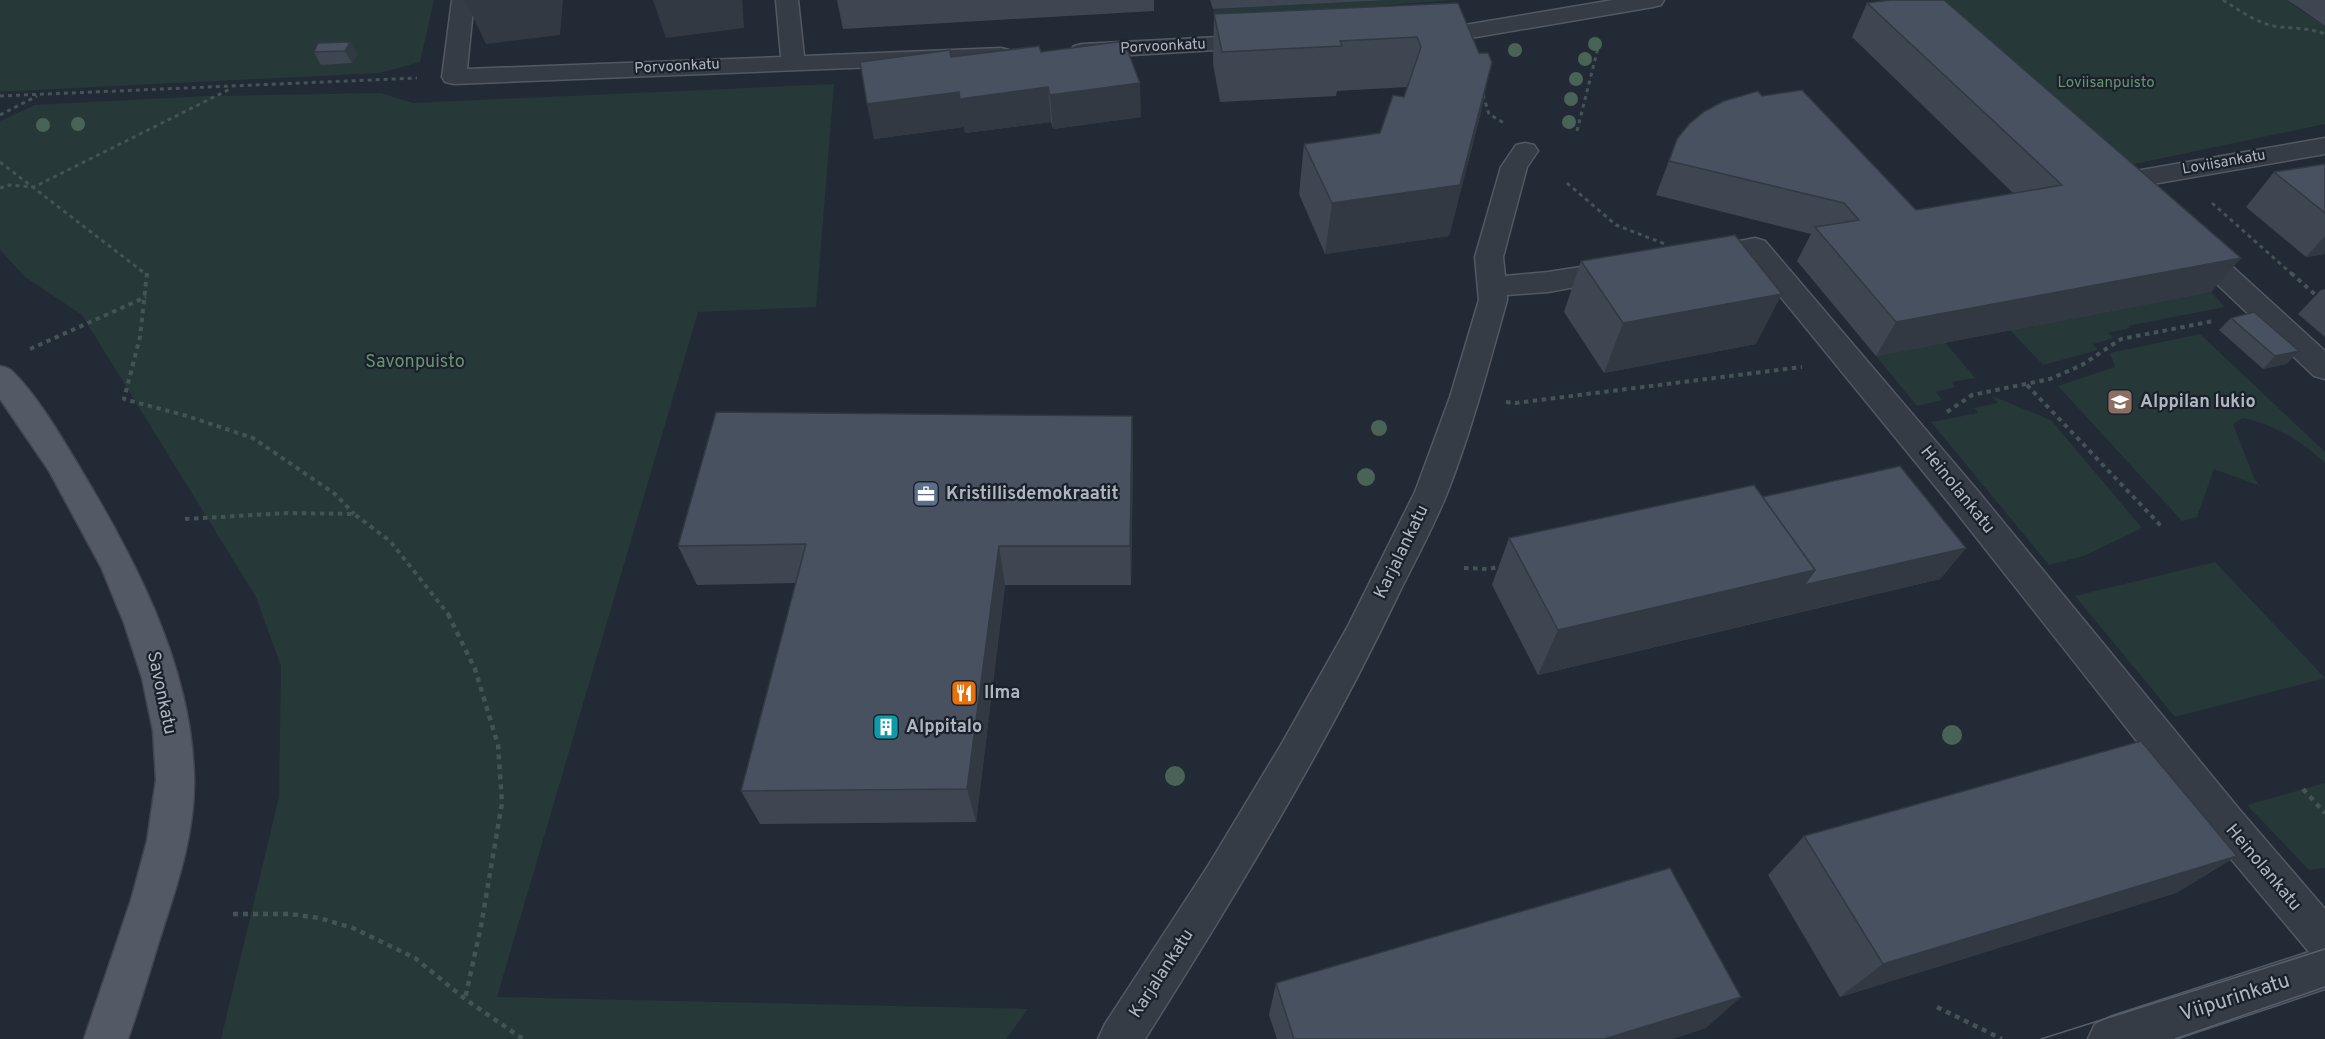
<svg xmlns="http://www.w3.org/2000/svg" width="2325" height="1039" font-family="Overpass,sans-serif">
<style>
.green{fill:#273838}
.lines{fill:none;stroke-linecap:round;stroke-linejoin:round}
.minor-casing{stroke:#525963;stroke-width:3}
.major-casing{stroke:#3e454f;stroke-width:3}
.path-far2{stroke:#435356;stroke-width:3;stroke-dasharray:4 4;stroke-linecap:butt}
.path-far1{stroke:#435356;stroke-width:4;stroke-dasharray:4.5 4.5;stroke-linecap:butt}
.path{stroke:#435356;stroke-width:4.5;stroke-dasharray:5 5;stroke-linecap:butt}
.minor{fill:#353c46;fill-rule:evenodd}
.major{fill:#535a66;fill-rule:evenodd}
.tram{stroke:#57606d;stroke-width:1.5}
.tree{fill:#496357}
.wall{fill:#3e4652}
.shaded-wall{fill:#323942}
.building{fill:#48515f;stroke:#323942;stroke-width:1.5}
.labels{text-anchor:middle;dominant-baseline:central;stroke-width:4.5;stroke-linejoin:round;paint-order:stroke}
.far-street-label{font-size:15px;fill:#afb6c2;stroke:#1a212a}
.far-park-label{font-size:15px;fill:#699173;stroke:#1a212a}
.park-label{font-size:18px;fill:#699173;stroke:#1a212a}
.poi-label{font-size:18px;font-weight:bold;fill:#afb6c2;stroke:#1a212a;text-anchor:start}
.street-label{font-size:18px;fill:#afb6c2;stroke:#1a212a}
.near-street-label{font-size:21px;fill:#afb6c2;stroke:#1a212a}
</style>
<rect width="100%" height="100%" fill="#222a35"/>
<g class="green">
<path d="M 0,0 L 434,0 L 420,62 L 379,73 L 15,91 L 0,91 Z"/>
<path d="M 1390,0 L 1455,0 L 1215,18 L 1213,9 Z"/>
<path d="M 1889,0 L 2286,0 L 2325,26 L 2325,124 L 2082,175 Z"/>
<path d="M 834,84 L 816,307 L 698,312 L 497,997 L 1028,1009 L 1006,1039 L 221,1039 L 279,797 L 281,666 L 256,597 L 82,315 L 25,277 L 0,250 L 0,121 L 35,105 L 206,96 L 381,93 L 413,103 Z"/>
<path d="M 2211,292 L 2225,307 L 2128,326 L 2130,328 L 2108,333 L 2114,338 L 2093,344 L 2098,350 L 2043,365 L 2010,330 Z"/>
<path d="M 2200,334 L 2325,452 L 2325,463 C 2299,440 2278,426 2243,418 L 2233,424 L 2254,478 L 2260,486 L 2214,469 L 2197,517 L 2182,521 L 2058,386 L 2115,367 L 2110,353 Z"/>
<path d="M 1945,342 L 1975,378 L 1952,382 L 1955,387 L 1936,392 L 1942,400 L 1917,406 L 1876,356 Z"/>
<path d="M 1992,396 L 2051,420 L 2142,528 L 2084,556 L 2049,565 L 1931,422 L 1978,413 L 1974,408 L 1998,403 Z"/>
<path d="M 2215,562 L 2325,678 L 2175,717 L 2075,596 Z"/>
<path d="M 2325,783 L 2325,868 L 2309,870 L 2247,805 Z"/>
</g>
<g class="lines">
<defs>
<g id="minor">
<path d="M 452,0 L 474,0 L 467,69 L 781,57 L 776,0 L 798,0 L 804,56 L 1001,48 L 1009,50 L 1013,55 L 1009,60 L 1001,62 L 454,84 L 445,82 L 442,77 Z"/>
<path d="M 1613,0 L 1664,0 L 1661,5 L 1653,7 L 1459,40 L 1427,41 L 1419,39 L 1415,34 L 1419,29 L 1459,26 Z"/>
<path d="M 1258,35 L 1266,37 L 1270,42 L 1266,47 L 1082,58 L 1074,56 L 1070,51 L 1074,46 L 1082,44 Z"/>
<path d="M 2325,138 L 2325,154 L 2124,189 L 2115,187 L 2111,181 L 2115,175 L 2124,173 Z"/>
<path d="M 1525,143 L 1534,145 L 1538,151 L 1527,167 L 1503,257 L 1505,276 L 1548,272 L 1619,261 L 1629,263 L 1633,270 L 1629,277 L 1619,279 L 1548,292 L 1507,295 L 1507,300 C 1489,364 1472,429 1448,491 C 1435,524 1417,557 1401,589 C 1327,745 1237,893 1145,1039 L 1098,1039 L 1105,1024 L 1208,866 L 1281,745 L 1348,626 L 1415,492 L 1450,397 L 1479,300 L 1475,257 L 1501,167 L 1516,145 Z"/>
<path d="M 2192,236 L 2202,239 L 2325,351 L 2325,379 L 2314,376 L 2182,251 L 2178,245 L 2182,239 Z"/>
<path d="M 1755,238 L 1765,241 L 1977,490 L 2239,809 L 2325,909 L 2325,989 L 2175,1039 L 2088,1039 L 2095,1024 L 2110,1017 L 2309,952 L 2211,835 L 1953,508 L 1748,257 L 1703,265 L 1693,262 L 1689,256 L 1693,250 Z"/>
</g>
<path id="major" d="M 0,366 C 4,367 9,368 12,371 C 37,395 62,438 80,468 C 136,561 193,669 194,780 C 195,833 177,886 161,935 C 150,970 140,1005 128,1039 L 84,1039 L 131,900 L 147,841 L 156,780 L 153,731 L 142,678 L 124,623 L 101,567 L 49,471 L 0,399 Z"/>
</defs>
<use href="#minor" class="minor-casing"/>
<use href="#major" class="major-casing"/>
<g class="path-far2">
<path d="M 2223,0 C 2239,10 2255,22 2274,26 C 2291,29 2308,27 2325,34"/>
<path d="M 1483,95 L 1489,114 L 1504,123"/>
<path d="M 0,96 L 417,78"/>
<path d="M 0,115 L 37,96"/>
<path d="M 1577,131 L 1599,44"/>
<path d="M 0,162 L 147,275"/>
<path d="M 1567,183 L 1616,225 L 1665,244"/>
<path d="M 0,188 L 9,185 L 34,187 L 230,89"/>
<path d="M 2212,203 L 2293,275"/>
</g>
<g class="path-far1">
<path d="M 147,273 L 140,337 L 124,399 L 187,416 L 253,438 L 335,494 L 354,514"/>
<path d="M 2291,273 L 2318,297"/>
<path d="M 30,349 L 146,297"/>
<path d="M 2027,385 L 2161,526"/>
<path d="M 1506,402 L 1516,403 L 1802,367"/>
<path d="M 1947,412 L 1972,395 L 2050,379 L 2082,365 L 2121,339 L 2214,321"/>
<path d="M 185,519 L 288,513 L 354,514 L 390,541 L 449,615"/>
<path d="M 1464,568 L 1489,569 L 1502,566"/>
</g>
<g class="path">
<path d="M 448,614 L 475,669 L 498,745 L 502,803 L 481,926 L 465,999"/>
<path d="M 2303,789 L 2325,813"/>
<path d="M 233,914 L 290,914 L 319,918 L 353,928 L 415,958 L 465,999 L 523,1039"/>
<path d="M 1937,1007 L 2002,1039"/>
</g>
<use href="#minor" class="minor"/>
<use href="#major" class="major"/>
<g class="tram">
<path d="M 2041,1039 L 2325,949"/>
<path d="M 2175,1039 L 2325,987"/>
</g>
</g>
<g class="tree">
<circle cx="1595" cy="44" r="7"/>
<circle cx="1515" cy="50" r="7"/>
<circle cx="1585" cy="59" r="7"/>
<circle cx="1576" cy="79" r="7"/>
<circle cx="1571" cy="99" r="7"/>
<circle cx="1569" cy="122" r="7"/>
<circle cx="78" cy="124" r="7"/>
<circle cx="43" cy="125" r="7"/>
<circle cx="1379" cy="428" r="8"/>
<circle cx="1366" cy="477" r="9"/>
<circle cx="1952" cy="735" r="10"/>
<circle cx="1175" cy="776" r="10"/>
</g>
<g class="wall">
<path d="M 837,0 L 1154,0 L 1154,11 L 843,29 Z"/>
<path d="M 1210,0 L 1390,0 L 1213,9 Z"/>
<path d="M 2287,0 L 2325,0 L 2325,26 L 2301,9 Z"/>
<path d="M 1458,3 L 1481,112 L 1449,236 L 1325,254 L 1299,194 L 1304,144 L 1380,133 L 1404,97 L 1407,87 L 1337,91 L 1336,96 L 1220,102 L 1213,64 L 1214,14 Z"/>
<path d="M 1867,3 L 2241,258 L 2211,292 L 1876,356 L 1797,261 L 1811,234 L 1656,195 L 1677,139 L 1762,96 L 1916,210 L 2013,193 L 1852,37 Z"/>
<path d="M 350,42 L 357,55 L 352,63 L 321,65 L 314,52 Z"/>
<path d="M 1041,52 L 1141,117 L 1053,129 L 1051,122 L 965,133 L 964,127 L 874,139 L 951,57 Z"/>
<path d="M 2325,164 L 2325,254 L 2306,257 L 2246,207 L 2274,172 Z"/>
<path d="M 1581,261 L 1756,344 L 1604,373 L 1564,312 Z"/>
<path d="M 2325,289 L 2325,337 L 2298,314 L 2321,290 Z"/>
<path d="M 2231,318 L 2299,351 L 2286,364 L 2263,369 L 2219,330 Z"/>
<path d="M 1132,416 L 1133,457 L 1131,585 L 1005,585 L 976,822 L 760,824 L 741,791 L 796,583 L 697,585 L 678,546 Z"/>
<path d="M 1762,497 L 1966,548 L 1940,579 L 1538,675 L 1492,585 L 1509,538 Z"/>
<path d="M 1804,836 L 2237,856 L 2176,893 L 1840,997 L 1768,875 Z"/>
<path d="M 1276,983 L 1706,1028 L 1672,1039 L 1277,1039 L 1269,1015 Z"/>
</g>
<g class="shaded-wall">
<path d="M 465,0 L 563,0 L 560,35 L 486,44 Z"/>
<path d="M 653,0 L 742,0 L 744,28 L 666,38 Z"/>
<path d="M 350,42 L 357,55 L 352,63 L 345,51 Z"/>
<path d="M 1492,62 L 1481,112 L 1449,236 L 1325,254 L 1332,203 Z"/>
<path d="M 1140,83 L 1141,117 L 1053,129 L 1050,95 Z"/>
<path d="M 1048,87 L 1051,122 L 965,133 L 960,99 Z"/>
<path d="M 959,92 L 964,127 L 874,139 L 867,104 Z"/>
<path d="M 2325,236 L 2325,254 L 2306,257 Z"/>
<path d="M 2241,258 L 2211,292 L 1876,356 L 1896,322 Z"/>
<path d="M 1782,294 L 1756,344 L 1604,373 L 1623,323 Z"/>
<path d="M 2299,351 L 2286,364 L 2263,369 L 2275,356 Z"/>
<path d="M 1132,416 L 1133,457 L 1131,585 L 1130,546 Z"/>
<path d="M 999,546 L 1005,585 L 976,822 L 967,789 Z"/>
<path d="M 1966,548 L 1940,579 L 1783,616 L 1804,585 Z"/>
<path d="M 1815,570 L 1783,616 L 1538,675 L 1558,630 Z"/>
<path d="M 2237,856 L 2176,893 L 1840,997 L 1883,964 Z"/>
<path d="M 1741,997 L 1706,1028 L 1672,1039 L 1604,1039 Z"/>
</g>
<g class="building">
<path d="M 1891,0 L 1944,0 L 2241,258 L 1896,322 L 1815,227 L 1859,220 L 1844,203 L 1669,161 L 1677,139 L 1689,124 L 1705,111 L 1724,101 L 1758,91 L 1762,96 L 1802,90 L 1916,210 L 2062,185 L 1867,3 Z"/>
<path d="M 1458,3 L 1479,53 L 1488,53 L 1492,62 L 1460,185 L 1332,203 L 1304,144 L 1380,133 L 1393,95 L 1404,97 L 1421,47 L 1417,37 L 1340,41 L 1342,46 L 1222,52 L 1214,14 Z"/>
<path d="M 1124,41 L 1140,83 L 1050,95 L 1048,87 L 960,99 L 959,92 L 867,104 L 860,62 L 950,50 L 951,57 L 1039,46 L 1041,52 Z"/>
<path d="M 350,42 L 345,51 L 314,52 L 318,43 Z"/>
<path d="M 2325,164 L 2325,213 L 2274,172 Z"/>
<path d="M 1735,235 L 1782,294 L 1623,323 L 1581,261 Z"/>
<path d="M 2254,312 L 2299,351 L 2275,356 L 2231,318 Z"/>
<path d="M 716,412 L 1132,416 L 1130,546 L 999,546 L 967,789 L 741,791 L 806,544 L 678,546 Z"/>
<path d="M 1900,466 L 1966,548 L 1804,585 L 1815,570 L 1762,497 Z"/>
<path d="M 1754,485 L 1815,570 L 1558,630 L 1509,538 Z"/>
<path d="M 2141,741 L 2237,856 L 1883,964 L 1804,836 Z"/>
<path d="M 1670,868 L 1741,997 L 1604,1039 L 1294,1039 L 1276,983 Z"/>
</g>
<defs>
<symbol id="school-square" viewBox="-11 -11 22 22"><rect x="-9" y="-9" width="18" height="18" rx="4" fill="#8d6e63" stroke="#1a212a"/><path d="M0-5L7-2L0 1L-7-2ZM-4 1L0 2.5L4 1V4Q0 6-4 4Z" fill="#fff"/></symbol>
<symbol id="office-square" viewBox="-11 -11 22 22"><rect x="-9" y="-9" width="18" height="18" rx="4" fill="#5c6f8a" stroke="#1a212a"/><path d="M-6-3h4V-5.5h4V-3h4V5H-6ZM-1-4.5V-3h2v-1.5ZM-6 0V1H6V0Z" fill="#fff"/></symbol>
<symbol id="restaurant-square" viewBox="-11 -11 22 22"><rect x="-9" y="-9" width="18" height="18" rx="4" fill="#e8710a" stroke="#1a212a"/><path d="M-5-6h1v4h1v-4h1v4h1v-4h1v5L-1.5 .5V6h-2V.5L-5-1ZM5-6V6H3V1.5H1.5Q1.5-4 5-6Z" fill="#fff"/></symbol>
<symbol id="building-square" viewBox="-11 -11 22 22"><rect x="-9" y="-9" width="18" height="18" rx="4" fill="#0f9aa8" stroke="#1a212a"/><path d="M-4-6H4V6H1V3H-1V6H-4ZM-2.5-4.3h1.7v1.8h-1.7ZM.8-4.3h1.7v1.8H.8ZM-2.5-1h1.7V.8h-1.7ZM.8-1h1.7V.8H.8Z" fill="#fff"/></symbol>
</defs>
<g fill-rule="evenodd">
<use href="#school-square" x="2105" y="387" width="30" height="30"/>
<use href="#office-square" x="911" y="479" width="30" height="30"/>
<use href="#restaurant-square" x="949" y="678" width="30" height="30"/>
<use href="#building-square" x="871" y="712" width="30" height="30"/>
</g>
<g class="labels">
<g class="far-street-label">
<text transform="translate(1163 47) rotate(-3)">Porvoonkatu</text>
<text transform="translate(677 67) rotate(-3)">Porvoonkatu</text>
<text transform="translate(2224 163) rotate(-10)">Loviisankatu</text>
</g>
<g class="far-park-label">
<text x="2106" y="83">Loviisanpuisto</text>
</g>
<g class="park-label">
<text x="415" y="362">Savonpuisto</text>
</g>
<g class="poi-label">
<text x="2140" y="402">Alppilan lukio</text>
<text x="946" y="494">Kristillisdemokraatit</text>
<text x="984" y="693">Ilma</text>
<text x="906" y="727">Alppitalo</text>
</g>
<g class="street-label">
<text transform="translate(1957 490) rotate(51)">Heinolankatu</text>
<text transform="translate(1402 552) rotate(-64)">Karjalankatu</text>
<text transform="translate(161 693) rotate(78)">Savonkatu</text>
<text transform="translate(2263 868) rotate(50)">Heinolankatu</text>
<text transform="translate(1162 974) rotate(-57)">Karjalankatu</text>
</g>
<g class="near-street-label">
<text transform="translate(2235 998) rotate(-18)">Viipurinkatu</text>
</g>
</g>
</svg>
